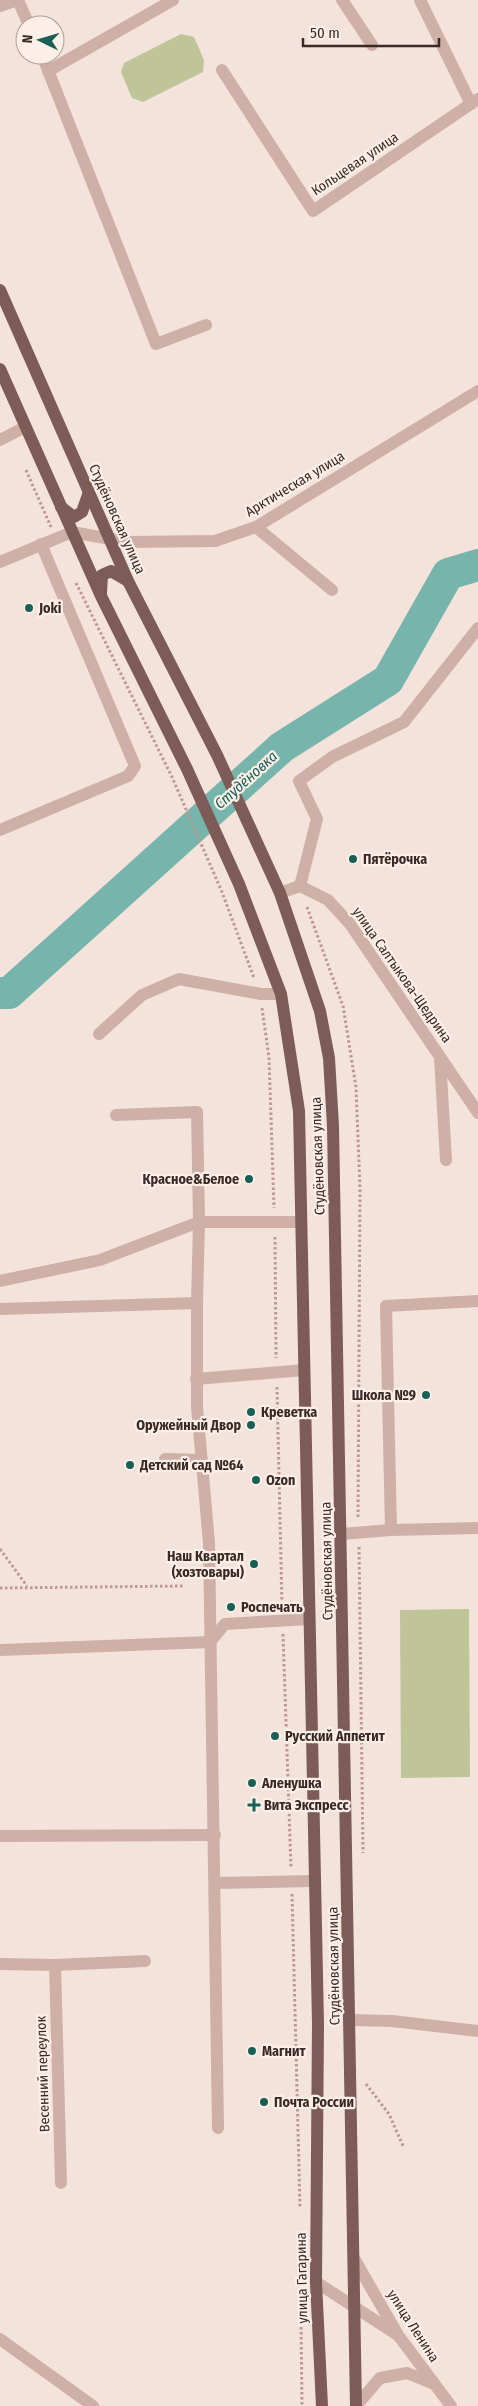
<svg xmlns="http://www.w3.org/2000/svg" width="478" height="2406" font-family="'Fira Sans Condensed',sans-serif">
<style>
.green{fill:#bfc599}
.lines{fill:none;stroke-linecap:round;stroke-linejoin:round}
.river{stroke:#77b4ab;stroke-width:32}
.path{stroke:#ba9990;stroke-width:3;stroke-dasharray:2.5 2.5;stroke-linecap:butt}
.minor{stroke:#ceb0a6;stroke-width:12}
.major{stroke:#7d5c57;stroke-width:12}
.poi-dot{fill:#185f55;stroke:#fbefe8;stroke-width:2}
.labels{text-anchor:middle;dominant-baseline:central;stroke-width:4.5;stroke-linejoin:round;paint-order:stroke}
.street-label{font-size:14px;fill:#392927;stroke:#fbefe8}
.poi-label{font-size:14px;font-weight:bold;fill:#392927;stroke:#fbefe8;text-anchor:start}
.water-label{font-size:15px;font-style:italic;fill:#185f55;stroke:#fbefe8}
</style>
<rect width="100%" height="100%" fill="#f4e3db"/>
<g class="green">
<path d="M 181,34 L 194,37 L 204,60 L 203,72 L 143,102 L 132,98 L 121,72 L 124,63 Z"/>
<path d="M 469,1609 L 470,1777 L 401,1778 L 400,1610 Z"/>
</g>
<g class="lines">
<path class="river" d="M 0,993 L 9,993 L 282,747 L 388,680 L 448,574 L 478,565"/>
<g class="path">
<path d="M 26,470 L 51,527"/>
<path d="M 76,583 L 172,777 L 222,892 L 254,978"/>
<path d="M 307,907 L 343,1006 L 356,1087 L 360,1189 L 358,1518"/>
<path d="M 262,1008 L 269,1057 L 274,1208"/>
<path d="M 275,1237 L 276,1358"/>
<path d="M 277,1387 L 282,1606"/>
<path d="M 359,1547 L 363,1853"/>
<path d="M 0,1549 L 27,1586"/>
<path d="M 0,1588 L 184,1586"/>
<path d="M 283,1634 L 291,1868"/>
<path d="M 292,1894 L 300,2208"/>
<path d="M 366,2084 L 389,2114 L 404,2148"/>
<path d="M 301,2317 L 302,2406"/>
</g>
<g class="minor">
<path d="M 18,0 L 29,25"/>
<path d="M 342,0 L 372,45"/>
<path d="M 420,0 L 471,104"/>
<path d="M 0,6 L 17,0"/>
<path d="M 42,55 L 156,344 L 206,325"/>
<path d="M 222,70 L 313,211 L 478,99"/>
<path d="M 48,71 L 173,0"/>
<path d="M 0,440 L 25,427"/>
<path d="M 256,527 L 332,590"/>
<path d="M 0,562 L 72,532 L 127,542 L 215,541 L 256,527 L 478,391"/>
<path d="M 0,830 L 128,776 L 135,766 L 41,544"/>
<path d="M 300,886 L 317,819 L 299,781 L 332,757 L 404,722 L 478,628"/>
<path d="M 280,893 L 300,886 L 328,900 L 350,924 L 478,1113"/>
<path d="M 99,1034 L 142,995 L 179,979 L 261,994 L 281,994"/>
<path d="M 440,1058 L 446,1160"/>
<path d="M 116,1115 L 197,1112 L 199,1222 L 197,1303"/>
<path d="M 0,1281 L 100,1260 L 199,1222 L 301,1222"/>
<path d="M 0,1309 L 197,1303 L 197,1407 L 209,1543 L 218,2128"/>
<path d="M 196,1379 L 304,1370"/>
<path d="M 165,1459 L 202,1460"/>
<path d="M 391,1530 L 386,1306 L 478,1301"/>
<path d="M 341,1534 L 391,1530 L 478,1528"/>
<path d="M 0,1650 L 210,1642 L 225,1624 L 309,1619"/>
<path d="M 0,1836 L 215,1835"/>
<path d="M 215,1883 L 315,1881"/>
<path d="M 0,1964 L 55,1965 L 145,1961"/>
<path d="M 55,1965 L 61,2183"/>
<path d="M 350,2020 L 392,2021 L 478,2031"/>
<path d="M 355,2260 L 398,2335 L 451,2406"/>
<path d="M 316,2282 L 396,2334"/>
<path d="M 0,2339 L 93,2406"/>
<path d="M 356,2406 L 380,2378 L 407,2373 L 434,2384"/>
</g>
<g class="major">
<path d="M 0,290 L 128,581 L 217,755 L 280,893 L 320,1011 L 329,1058 L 333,1126 L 356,2406"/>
<path d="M 0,369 L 101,596 L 187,769 L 239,884 L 281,994 L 299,1111 L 318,2023 L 316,2282 L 322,2406"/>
<path d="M 61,507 L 74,517 L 82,512 L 89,492"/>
<path d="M 101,593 L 102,575 L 111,571 L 128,581"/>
</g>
</g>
<g class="poi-dot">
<circle cx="29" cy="608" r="5"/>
<circle cx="353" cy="859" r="5"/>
<circle cx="249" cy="1179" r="5"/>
<circle cx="426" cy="1395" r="5"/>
<circle cx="251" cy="1412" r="5"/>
<circle cx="251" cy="1425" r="5"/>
<circle cx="130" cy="1465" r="5"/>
<circle cx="256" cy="1480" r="5"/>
<circle cx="254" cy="1564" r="5"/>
<circle cx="231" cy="1607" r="5"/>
<circle cx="275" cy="1736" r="5"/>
<circle cx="252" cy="1783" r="5"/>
<path d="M251.5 1797.5h5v5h5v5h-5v5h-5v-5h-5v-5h5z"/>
<circle cx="252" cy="2051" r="5"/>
<circle cx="264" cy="2102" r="5"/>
</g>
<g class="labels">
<g class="street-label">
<text transform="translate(355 164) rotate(-34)">Кольцевая улица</text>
<text transform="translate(295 484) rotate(-31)">Арктическая улица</text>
<text transform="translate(117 519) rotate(66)">Студёновская улица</text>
<text transform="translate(402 975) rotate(55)">улица Салтыкова-Щедрина</text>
<text transform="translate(318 1156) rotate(-92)">Студёновская улица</text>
<text transform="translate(327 1561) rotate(-91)">Студёновская улица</text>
<text transform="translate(334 1966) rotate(-91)">Студёновская улица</text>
<text transform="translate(43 2074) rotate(-92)">Весенний переулок</text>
<text transform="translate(302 2278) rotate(-91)">улица Гагарина</text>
<text transform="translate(413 2326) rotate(57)">улица Ленина</text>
</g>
<g class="poi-label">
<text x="39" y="608">Joki</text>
<text x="363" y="859">Пятёрочка</text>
<text x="239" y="1179" text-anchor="end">Красное&amp;Белое</text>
<text x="416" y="1395" text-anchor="end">Школа №9</text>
<text x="261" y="1412">Креветка</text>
<text x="241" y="1425" text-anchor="end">Оружейный Двор</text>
<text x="140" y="1465">Детский сад №64</text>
<text x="266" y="1480">Ozon</text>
<text x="244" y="1556" text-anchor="end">Наш Квартал<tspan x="244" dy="16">(хозтовары)</tspan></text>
<text x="241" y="1607">Роспечать</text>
<text x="285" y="1736">Русский Аппетит</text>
<text x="262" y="1783">Аленушка</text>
<text x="264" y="1805">Вита Экспресс</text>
<text x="262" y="2051">Магнит</text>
<text x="274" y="2102">Почта России</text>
</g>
<g class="water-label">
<text transform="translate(246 780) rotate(-42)">Студёновка</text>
</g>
</g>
<g transform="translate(40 40) rotate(275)"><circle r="24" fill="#fbefe8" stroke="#ada09b"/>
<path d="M0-4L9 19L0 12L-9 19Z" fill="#185f55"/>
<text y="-8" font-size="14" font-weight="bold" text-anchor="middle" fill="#392927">N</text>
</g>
<path d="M303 38v8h136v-8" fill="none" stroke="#392927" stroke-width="2.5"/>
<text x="310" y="38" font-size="15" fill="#392927" stroke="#fbefe8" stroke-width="4" paint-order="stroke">50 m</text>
</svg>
